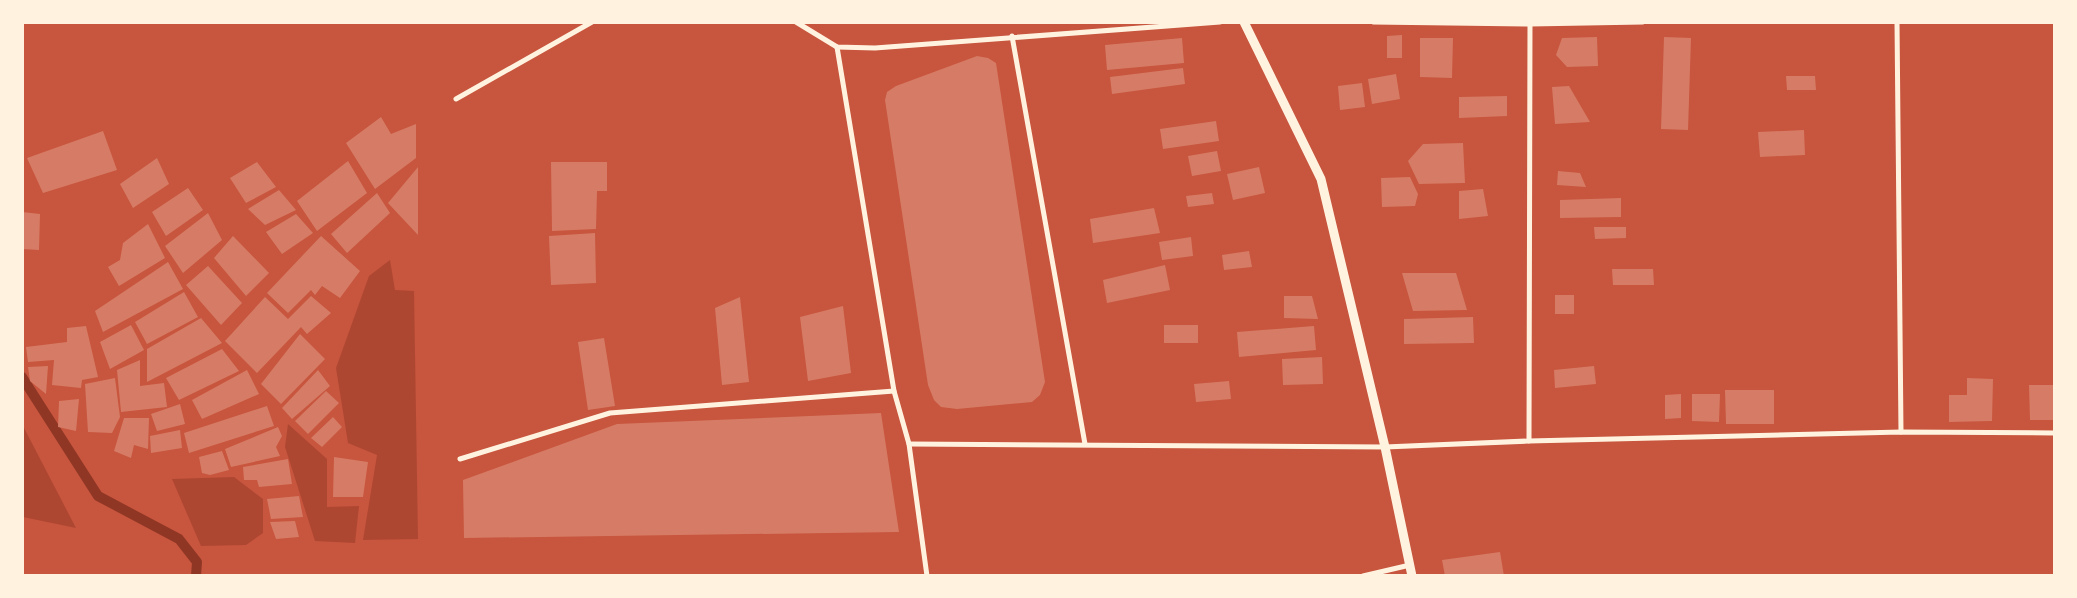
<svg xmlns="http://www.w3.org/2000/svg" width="2077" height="598" font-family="'Varela Round',sans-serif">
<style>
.green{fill:#ae4732}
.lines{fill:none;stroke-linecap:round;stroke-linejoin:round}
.stream{stroke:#8f3625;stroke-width:10}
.building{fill:#d67c66}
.minor{stroke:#fff3e0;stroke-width:5}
.tertiary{stroke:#fff3e0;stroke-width:9}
</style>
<rect width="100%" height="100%" fill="#c8553d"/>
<g class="green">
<path d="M 390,260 L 395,290 L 414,291 L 418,539 L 363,540 L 377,455 L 348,443 L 336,368 L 369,276 Z"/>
<path d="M 288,424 L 327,459 L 327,507 L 359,506 L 355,543 L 315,541 L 285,447 Z"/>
<path d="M 23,426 L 76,528 L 23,517 Z"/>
<path d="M 234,477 L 263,499 L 263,533 L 246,545 L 201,546 L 172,479 Z"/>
</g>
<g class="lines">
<path class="stream" d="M 22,377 L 98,496 L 179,539 L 197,562 L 196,576"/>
</g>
<g class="building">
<path d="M 1402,35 L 1402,58 L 1387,58 L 1387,36 Z"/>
<path d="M 1597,37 L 1598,66 L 1567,67 L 1556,55 L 1562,38 Z"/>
<path d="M 1664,37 L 1691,38 L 1688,130 L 1661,129 Z"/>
<path d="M 1182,38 L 1184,63 L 1107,70 L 1105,45 Z"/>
<path d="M 1420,38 L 1453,38 L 1452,78 L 1420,77 Z"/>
<path d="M 977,56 L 988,58 L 996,63 L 1045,382 L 1040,395 L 1032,402 L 957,409 L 941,407 L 934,400 L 928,385 L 885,100 L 887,92 L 896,86 Z"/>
<path d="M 1183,68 L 1185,84 L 1112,94 L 1110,77 Z"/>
<path d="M 1396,74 L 1400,99 L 1372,104 L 1368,79 Z"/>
<path d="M 1786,76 L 1815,76 L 1816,90 L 1787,90 Z"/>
<path d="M 1362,83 L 1365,107 L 1340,110 L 1338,86 Z"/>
<path d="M 1569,86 L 1590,122 L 1555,124 L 1552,87 Z"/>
<path d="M 1507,96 L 1507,116 L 1459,118 L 1459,97 Z"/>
<path d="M 381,117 L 391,134 L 416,124 L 416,158 L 375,189 L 346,143 Z"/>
<path d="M 1216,121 L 1219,141 L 1163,149 L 1160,129 Z"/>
<path d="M 1804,130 L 1805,155 L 1760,157 L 1758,132 Z"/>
<path d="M 103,131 L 117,170 L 43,193 L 27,158 Z"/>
<path d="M 1463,143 L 1465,183 L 1419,184 L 1408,161 L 1423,144 Z"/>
<path d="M 1217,151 L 1221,171 L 1192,176 L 1188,156 Z"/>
<path d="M 157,158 L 169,184 L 133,208 L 120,184 Z"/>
<path d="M 348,161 L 367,193 L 317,231 L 297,201 Z"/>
<path d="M 257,162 L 276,187 L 246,203 L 230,178 Z"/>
<path d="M 551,162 L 607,162 L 607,191 L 597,191 L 596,229 L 552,231 Z"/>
<path d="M 418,167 L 418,235 L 388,203 Z"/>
<path d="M 1259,167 L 1265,193 L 1233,200 L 1227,174 Z"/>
<path d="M 1558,171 L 1580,173 L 1586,187 L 1557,185 Z"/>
<path d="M 1410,177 L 1418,194 L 1415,206 L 1382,207 L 1381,178 Z"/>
<path d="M 188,188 L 203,210 L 166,236 L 152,212 Z"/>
<path d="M 1483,189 L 1488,216 L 1459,219 L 1459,191 Z"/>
<path d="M 279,190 L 296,210 L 265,225 L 248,209 Z"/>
<path d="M 377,193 L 390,213 L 347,253 L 331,234 Z"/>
<path d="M 1212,193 L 1214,204 L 1188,207 L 1186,196 Z"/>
<path d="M 1621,198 L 1621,217 L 1560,218 L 1560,200 Z"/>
<path d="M 1154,208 L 1160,233 L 1093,243 L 1090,219 Z"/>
<path d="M 22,212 L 40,214 L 39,250 L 22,249 Z"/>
<path d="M 208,213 L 222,240 L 183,273 L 165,246 Z"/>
<path d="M 296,214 L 313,233 L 282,254 L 266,232 Z"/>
<path d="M 148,224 L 165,258 L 119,286 L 108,267 L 120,260 L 123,243 Z"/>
<path d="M 1594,227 L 1626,227 L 1626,238 L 1595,239 Z"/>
<path d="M 595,233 L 596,283 L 551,285 L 549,236 Z"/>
<path d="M 233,236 L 269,273 L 246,296 L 214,258 Z"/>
<path d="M 321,236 L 360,271 L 340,298 L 322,286 L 315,295 L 311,290 L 288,313 L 267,293 Z"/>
<path d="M 1191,237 L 1193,256 L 1162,260 L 1159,242 Z"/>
<path d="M 1249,251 L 1252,267 L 1224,270 L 1222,255 Z"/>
<path d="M 168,262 L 183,289 L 103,332 L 95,311 Z"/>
<path d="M 1165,265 L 1170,290 L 1107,303 L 1103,280 Z"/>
<path d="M 208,266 L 242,303 L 221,325 L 186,285 Z"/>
<path d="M 1612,269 L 1653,269 L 1654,285 L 1613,285 Z"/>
<path d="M 1402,273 L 1456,273 L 1467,310 L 1413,311 Z"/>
<path d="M 184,292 L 198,317 L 147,344 L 135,322 Z"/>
<rect x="1555" y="295" width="19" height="19"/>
<path d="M 311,296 L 331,313 L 307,334 L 301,327 L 257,373 L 225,341 L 265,297 L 288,319 Z"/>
<path d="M 1284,296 L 1312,296 L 1318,319 L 1284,318 Z"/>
<path d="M 740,297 L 749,382 L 722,385 L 715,308 Z"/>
<path d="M 843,306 L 851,373 L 808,381 L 800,317 Z"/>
<path d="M 1473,317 L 1474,343 L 1404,344 L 1404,319 Z"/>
<path d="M 201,318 L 222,343 L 147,382 L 147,349 Z"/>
<path d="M 131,325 L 144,350 L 110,369 L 100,342 Z"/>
<rect x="1164" y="325" width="34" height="18"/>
<path d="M 86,326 L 98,377 L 82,380 L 81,388 L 52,385 L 54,360 L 28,362 L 26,347 L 67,342 L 67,328 Z"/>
<path d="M 1314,326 L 1316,350 L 1239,357 L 1237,332 Z"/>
<path d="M 300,334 L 325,359 L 281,404 L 261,384 Z"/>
<path d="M 604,338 L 615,406 L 588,410 L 578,342 Z"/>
<path d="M 222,349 L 239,371 L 179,400 L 166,378 Z"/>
<path d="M 1322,357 L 1323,384 L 1283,385 L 1282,359 Z"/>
<path d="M 140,360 L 140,386 L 164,383 L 167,407 L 121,412 L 117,370 Z"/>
<path d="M 48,366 L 46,394 L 30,381 L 28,367 Z"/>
<path d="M 1594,366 L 1596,384 L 1555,388 L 1554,370 Z"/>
<path d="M 247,370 L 259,394 L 202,419 L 192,400 Z"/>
<path d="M 318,370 L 330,386 L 292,419 L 282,408 Z"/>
<path d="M 115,378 L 120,417 L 112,433 L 88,432 L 85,384 Z"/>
<path d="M 1967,378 L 1993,379 L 1992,421 L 1949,422 L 1949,395 L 1967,395 Z"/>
<path d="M 1229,381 L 1231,399 L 1196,402 L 1194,384 Z"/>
<path d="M 2029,385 L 2054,385 L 2054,420 L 2030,420 Z"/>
<path d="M 1725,390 L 1774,390 L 1774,424 L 1726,424 Z"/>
<path d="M 326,391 L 339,403 L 308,434 L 295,421 Z"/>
<path d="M 1681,394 L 1681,418 L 1665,419 L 1665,395 Z"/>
<path d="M 1692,394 L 1720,394 L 1719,422 L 1692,421 Z"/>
<path d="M 79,399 L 76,431 L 58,427 L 59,401 Z"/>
<path d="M 180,404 L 185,424 L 157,431 L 151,414 Z"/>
<path d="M 267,406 L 274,426 L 189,453 L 184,433 Z"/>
<path d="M 881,413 L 899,532 L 464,538 L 463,480 L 617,424 Z"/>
<path d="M 333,417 L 342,427 L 322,447 L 311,438 Z"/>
<path d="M 124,418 L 149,418 L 148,449 L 134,445 L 131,458 L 114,451 Z"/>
<path d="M 278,427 L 282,436 L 276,447 L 280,456 L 231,467 L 225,449 Z"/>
<path d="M 180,430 L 182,448 L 151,453 L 150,436 Z"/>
<path d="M 222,451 L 229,470 L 210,475 L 202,473 L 199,457 Z"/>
<path d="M 334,457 L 368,462 L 363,497 L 333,497 Z"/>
<path d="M 288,459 L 292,484 L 259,487 L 257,480 L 244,480 L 243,467 Z"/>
<path d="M 299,496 L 303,517 L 271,519 L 267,499 Z"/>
<path d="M 295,521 L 299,537 L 276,539 L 270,522 Z"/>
<path d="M 1500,552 L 1504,576 L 1445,576 L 1442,560 Z"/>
</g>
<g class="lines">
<g class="minor">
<path d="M 796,22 L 837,47 L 875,48 L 1220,22"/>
<path d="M 1373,22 L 1530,24 L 1643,22"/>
<path d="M 1897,22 L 1901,432"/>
<path d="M 1012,36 L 1085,444"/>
<path d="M 837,47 L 894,391 L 909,444 L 927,576"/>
<path d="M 456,99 L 592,22"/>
<path d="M 1529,441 L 1530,22"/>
<path d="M 909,444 L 1385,447 L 1529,441 L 1901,432 L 2054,433"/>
<path d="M 460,459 L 610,413 L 894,391"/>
<path d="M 1363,576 L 1410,565"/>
</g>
<path class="tertiary" d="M 1244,22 L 1321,179 L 1385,447 L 1412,576"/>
</g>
<rect width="2077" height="598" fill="none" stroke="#fff3e0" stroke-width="48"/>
</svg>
